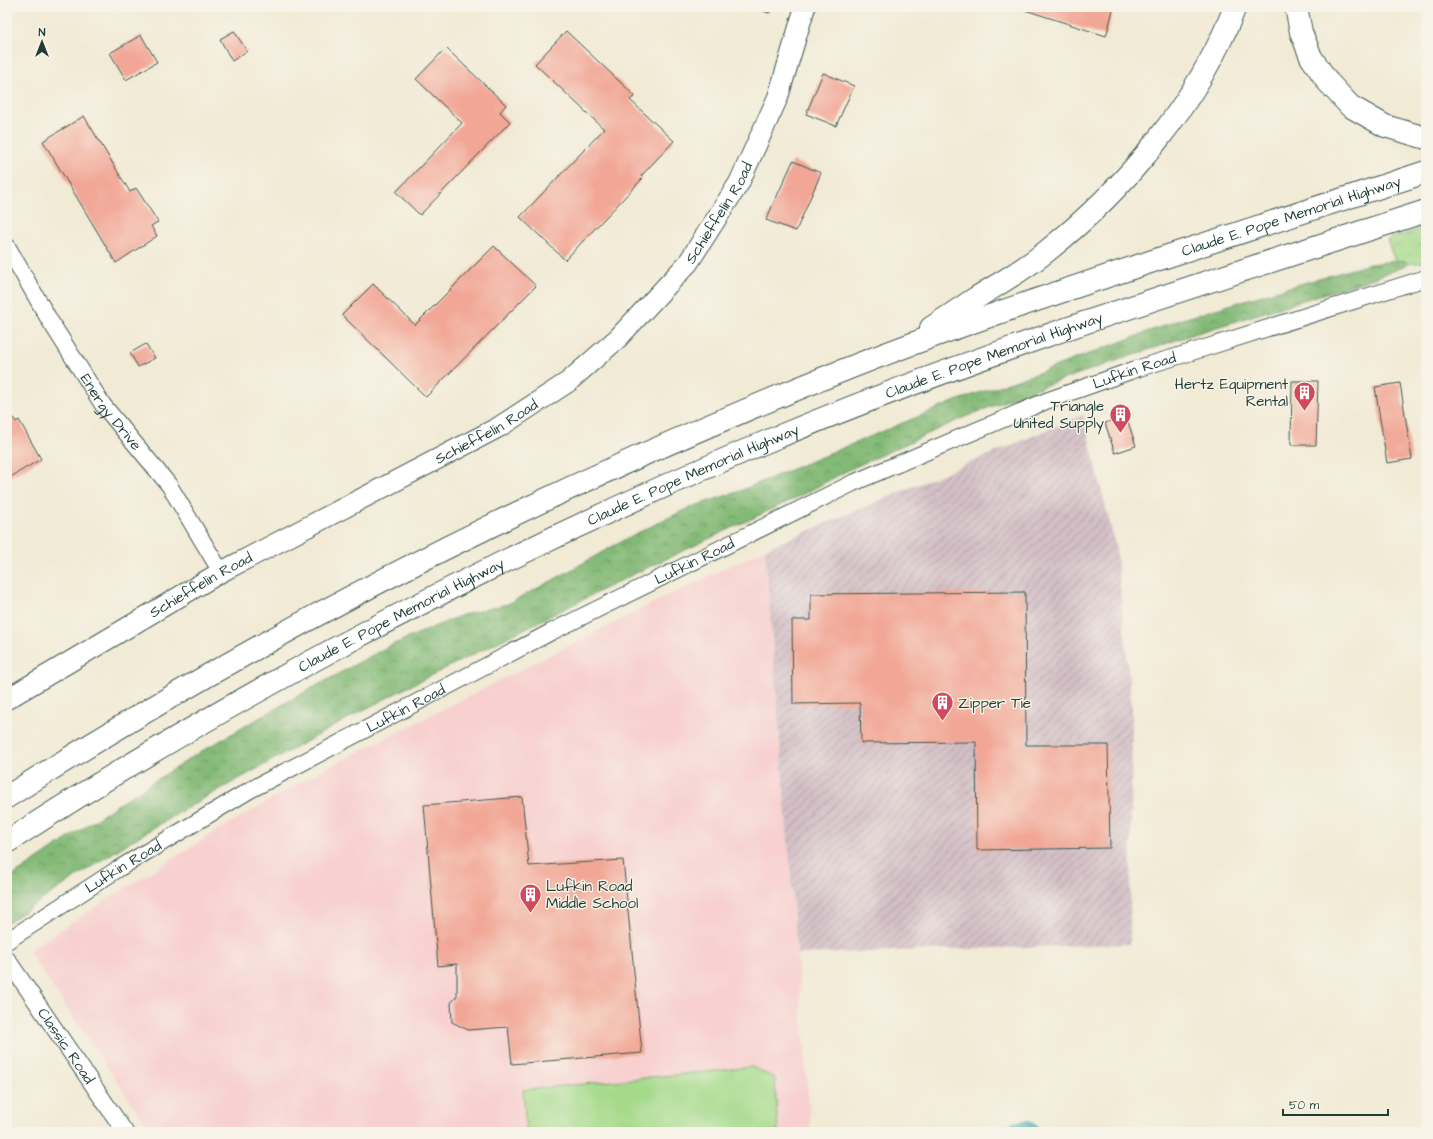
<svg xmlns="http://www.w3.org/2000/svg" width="1433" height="1139" font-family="'Architects Daughter',sans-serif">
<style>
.built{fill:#f7d0cf}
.industrial{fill:url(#industrial-furrows)}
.grass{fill:url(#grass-tufts);stroke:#628c60}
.forest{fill:url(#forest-crowns);stroke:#527c56}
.pitch{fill:#a5da8b;stroke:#628c60}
.water{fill:url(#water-waves);stroke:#317878}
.building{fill:#f2a796}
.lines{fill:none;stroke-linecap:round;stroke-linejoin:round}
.minor-casing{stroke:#3e574c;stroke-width:18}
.tertiary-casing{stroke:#3e574c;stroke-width:22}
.motorway-casing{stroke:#3e574c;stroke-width:24}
.minor{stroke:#fff;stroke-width:16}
.tertiary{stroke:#fff;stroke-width:20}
.motorway{stroke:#fff;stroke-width:22}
.labels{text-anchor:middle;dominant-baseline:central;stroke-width:3;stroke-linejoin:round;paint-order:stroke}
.street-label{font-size:15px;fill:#1f3d34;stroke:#f7f3e8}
.poi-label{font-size:15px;fill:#1f3d34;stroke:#f7f3e8;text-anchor:end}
</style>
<defs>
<pattern id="industrial-furrows" width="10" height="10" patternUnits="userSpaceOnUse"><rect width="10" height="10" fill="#d2bec5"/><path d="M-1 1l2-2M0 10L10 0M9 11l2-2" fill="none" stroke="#aa9ca1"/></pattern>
<pattern id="grass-tufts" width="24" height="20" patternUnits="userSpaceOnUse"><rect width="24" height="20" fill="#a5da8b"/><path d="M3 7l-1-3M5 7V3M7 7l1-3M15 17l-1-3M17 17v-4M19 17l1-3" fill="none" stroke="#8ebc79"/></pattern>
<pattern id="forest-crowns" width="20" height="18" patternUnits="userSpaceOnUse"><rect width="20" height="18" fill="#84ba77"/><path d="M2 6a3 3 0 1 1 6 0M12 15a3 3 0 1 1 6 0" fill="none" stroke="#6b9862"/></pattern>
<pattern id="water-waves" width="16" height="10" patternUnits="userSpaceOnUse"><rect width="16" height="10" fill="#43b3bb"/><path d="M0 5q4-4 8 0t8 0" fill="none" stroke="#379399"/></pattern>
</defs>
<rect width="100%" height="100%" fill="#f7f3e8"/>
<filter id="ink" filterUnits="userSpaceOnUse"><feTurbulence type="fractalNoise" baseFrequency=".025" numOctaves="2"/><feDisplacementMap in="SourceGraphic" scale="8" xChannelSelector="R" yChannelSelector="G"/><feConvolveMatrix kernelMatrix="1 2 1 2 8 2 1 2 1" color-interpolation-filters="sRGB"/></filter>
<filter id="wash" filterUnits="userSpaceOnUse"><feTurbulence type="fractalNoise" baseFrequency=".012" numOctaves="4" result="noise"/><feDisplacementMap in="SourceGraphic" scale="16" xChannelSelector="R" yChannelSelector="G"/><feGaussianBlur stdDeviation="0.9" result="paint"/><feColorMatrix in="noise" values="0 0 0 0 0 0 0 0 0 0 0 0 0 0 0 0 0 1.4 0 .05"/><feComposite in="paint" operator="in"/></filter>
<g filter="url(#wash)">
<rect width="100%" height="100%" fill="#f1ead5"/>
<path class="built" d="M 765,549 L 811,1132 L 152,1132 L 28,951 L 127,887 L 223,827 L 323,770 L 637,611 Z"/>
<path class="industrial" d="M 1083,415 L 1116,548 L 1132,709 L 1130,944 L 797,954 L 765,549 Z"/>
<path class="grass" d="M 1426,227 L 1426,262 L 1407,264 L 1405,261 L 1395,261 L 1387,240 Z"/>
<path class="forest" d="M 1395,261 L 1405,261 L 1407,264 L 1398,269 L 1374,278 L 1188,336 L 1041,387 L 965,417 L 846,471 L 804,494 L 630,576 L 404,689 L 358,713 L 199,801 L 128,843 L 76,877 L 7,923 L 7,880 L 120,803 L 202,751 L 287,702 L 389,646 L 462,615 L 508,604 L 555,579 L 629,537 L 691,507 L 737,492 L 958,400 L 1038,373 L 1176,321 L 1272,292 L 1370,264 Z"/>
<path class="pitch" d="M 752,1067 L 775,1078 L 778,1132 L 526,1132 L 523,1090 Z"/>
<path class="water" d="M 1027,1120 C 1035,1122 1038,1124 1040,1132 L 991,1132 L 1014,1122 Z"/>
<g id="blocks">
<g class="building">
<path d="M 751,7 L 771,7 L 769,13 Z"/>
<path d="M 1023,7 L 1114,7 L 1106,36 L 1022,9 Z"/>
<path d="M 234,31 L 247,51 L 232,61 L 220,39 Z"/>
<path d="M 566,31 L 635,96 L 630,100 L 674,141 L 641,176 L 643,178 L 565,260 L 520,217 L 604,129 L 535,64 Z"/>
<path d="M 141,35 L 157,62 L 126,80 L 110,53 Z"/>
<path d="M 446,48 L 506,105 L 500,112 L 510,122 L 420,215 L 396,192 L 462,123 L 416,79 Z"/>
<path d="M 823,73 L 854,86 L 836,126 L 806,114 Z"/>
<path d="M 84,116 L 130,192 L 136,188 L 158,222 L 151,226 L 157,236 L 116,263 L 43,141 Z"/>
<path d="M 793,161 L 821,173 L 796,231 L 766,220 Z"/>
<path d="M 494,246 L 536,286 L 426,397 L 342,315 L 373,284 L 415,325 Z"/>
<path d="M 146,344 L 155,358 L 138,367 L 130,353 Z"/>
<path d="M 1292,381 L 1318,381 L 1316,445 L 1291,445 Z"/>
<path d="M 1400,383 L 1412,459 L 1387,463 L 1375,387 Z"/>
<path d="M 7,409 L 16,422 L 19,420 L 41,459 L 7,479 Z"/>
<path d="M 1126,416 L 1136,446 L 1115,453 L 1105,423 Z"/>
<path d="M 1025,592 L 1026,745 L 1108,745 L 1110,848 L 977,850 L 976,742 L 861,743 L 860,703 L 793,704 L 792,620 L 811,620 L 811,594 Z"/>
<path d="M 522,797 L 529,866 L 623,860 L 642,1053 L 512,1064 L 508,1027 L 468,1030 L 452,1022 L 451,1003 L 457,996 L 457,964 L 438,966 L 424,805 Z"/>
</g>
</g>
</g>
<g filter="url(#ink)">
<use href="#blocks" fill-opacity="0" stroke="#3e574c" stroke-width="1"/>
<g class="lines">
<defs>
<g id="minor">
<path id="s1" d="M 7,246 L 50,321 L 103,405 L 169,485 L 221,572"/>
<path id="s2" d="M 7,941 L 118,869 L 250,790 L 551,632 L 853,483 L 1046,401 L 1139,368 L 1208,347 L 1426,278"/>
<path id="s3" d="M 7,959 L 125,1132"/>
</g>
<g id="tertiary">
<path id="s4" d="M 7,699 L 221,572 L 499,427 L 568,382 L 618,338 L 688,263 L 739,183 L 778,97 L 805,7"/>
</g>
<g id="motorway">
<path d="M 1296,7 L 1301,32 L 1311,57 L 1328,82 L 1350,106 L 1385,126 L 1426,138"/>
<path d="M 931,328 C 946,318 961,308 976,298 C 1000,283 1025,269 1047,251 C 1125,189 1199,101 1235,7"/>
<path id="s5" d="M 7,797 C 268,630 546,489 834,374 C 941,331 1050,295 1159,259 C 1248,230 1337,201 1426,172"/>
<path id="s6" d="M 7,842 C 114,772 225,708 338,647 C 478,572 621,503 768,441 C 983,351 1205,283 1426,211"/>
</g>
</defs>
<use href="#minor" class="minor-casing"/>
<use href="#tertiary" class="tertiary-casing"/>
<use href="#motorway" class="motorway-casing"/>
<use href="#minor" class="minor"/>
<use href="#tertiary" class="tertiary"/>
<use href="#motorway" class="motorway"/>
</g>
</g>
<defs>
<symbol id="building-pin" viewBox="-11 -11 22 30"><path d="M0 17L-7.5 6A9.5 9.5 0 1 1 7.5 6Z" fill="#d1495b" stroke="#f7f3e8"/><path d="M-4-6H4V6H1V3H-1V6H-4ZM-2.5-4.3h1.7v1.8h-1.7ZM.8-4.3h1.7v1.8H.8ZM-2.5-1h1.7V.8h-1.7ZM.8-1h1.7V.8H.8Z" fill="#fff"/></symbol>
</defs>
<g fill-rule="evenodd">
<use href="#building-pin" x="1292" y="380" width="25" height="34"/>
<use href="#building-pin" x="1108" y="402" width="25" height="34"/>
<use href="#building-pin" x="930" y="690" width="25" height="34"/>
<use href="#building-pin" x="518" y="882" width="25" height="34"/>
</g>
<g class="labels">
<g class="street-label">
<text stroke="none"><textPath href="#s4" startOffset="873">Schieffelin Road</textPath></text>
<text stroke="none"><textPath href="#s5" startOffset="1414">Claude E. Pope Memorial Highway</textPath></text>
<text stroke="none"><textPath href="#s6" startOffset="1103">Claude E. Pope Memorial Highway</textPath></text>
<text stroke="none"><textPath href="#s2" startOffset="1266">Lufkin Road</textPath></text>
<text stroke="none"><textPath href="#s1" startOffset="196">Energy Drive</textPath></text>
<text stroke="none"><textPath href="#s4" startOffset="549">Schieffelin Road</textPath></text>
<text stroke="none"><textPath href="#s6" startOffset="779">Claude E. Pope Memorial Highway</textPath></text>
<text stroke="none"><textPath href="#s2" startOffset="786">Lufkin Road</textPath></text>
<text stroke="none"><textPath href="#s4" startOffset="225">Schieffelin Road</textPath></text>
<text stroke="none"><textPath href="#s6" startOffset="455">Claude E. Pope Memorial Highway</textPath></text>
<text stroke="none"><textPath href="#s2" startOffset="462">Lufkin Road</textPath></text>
<text stroke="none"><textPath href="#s2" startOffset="138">Lufkin Road</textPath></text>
<text stroke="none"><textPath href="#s3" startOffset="105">Classic Road</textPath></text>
</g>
<g class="poi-label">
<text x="1288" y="384">Hertz Equipment<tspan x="1288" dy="17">Rental</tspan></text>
<text x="1104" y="406">Triangle<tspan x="1104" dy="17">United Supply</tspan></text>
<text x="958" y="703" text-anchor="start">Zipper Tie</text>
<text x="546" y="886" text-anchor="start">Lufkin Road<tspan x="546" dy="17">Middle School</tspan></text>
</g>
</g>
<rect width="1433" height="1139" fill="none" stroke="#f7f3e8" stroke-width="24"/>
<g transform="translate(42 42)" stroke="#f7f3e8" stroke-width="3" paint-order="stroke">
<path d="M0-3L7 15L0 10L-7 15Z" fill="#1f3d34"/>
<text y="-6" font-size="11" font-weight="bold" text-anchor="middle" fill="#1f3d34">N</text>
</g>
<path d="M1283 1109v6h105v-6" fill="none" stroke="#1f3d34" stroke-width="2"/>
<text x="1289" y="1109" font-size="12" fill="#1f3d34" stroke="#f7f3e8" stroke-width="3" paint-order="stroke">50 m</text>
</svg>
